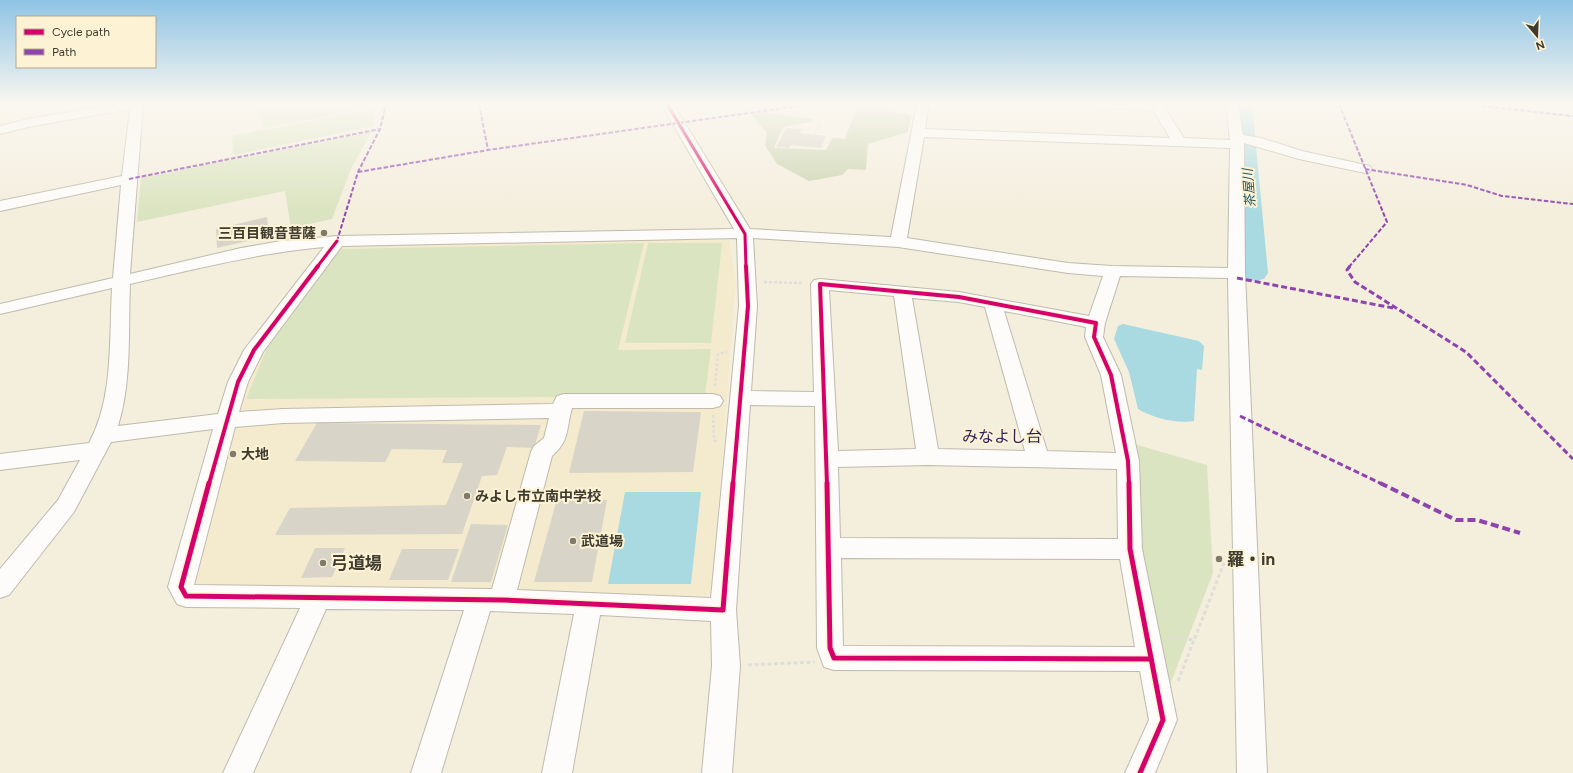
<svg xmlns="http://www.w3.org/2000/svg" width="1573" height="773" font-family="Figtree,'Noto Sans JP',sans-serif">
<style>
.built{fill:#f4eace}
.green{fill:#dbe4c0}
.forest{fill:#cbd4af}
.water{fill:#a9dae1}
.lines{fill:none;stroke-linecap:round;stroke-linejoin:round}
.river{fill:#a9dae1;fill-rule:evenodd}
.building{fill:#d8d4c7}
.minor-casing{stroke:#bfbaad;stroke-width:2}
.path-far2{stroke:#e0ded9;stroke-width:2;stroke-dasharray:2 1.5;stroke-linecap:butt}
.path-far1{stroke:#e0ded9;stroke-width:2.5;stroke-dasharray:3 2;stroke-linecap:butt}
.path{stroke:#e0ded9;stroke-width:3;stroke-dasharray:4 2.5;stroke-linecap:butt}
.minor{fill:#fdfcfa;fill-rule:evenodd}
.quiet-far2{stroke:#8e44ad;stroke-width:2;stroke-dasharray:4.5 2;stroke-linecap:butt}
.quiet-far1{stroke:#8e44ad;stroke-width:3;stroke-dasharray:6 3;stroke-linecap:butt}
.quiet{stroke:#8e44ad;stroke-width:4;stroke-dasharray:8 4;stroke-linecap:butt}
.cycleway-far2-casing{stroke:#fdf2d4;stroke-width:5}
.cycleway-far1-casing{stroke:#fdf2d4;stroke-width:6}
.cycleway-casing{stroke:#fdf2d4;stroke-width:8}
.cycleway-far2{stroke:#d6006c;stroke-width:3}
.cycleway-far1{stroke:#d6006c;stroke-width:4}
.cycleway{stroke:#d6006c;stroke-width:5}
.poi-dot{fill:#7e7a6c;stroke:#fdf2d4;stroke-width:1.5}
.labels{text-anchor:middle;dominant-baseline:central;stroke-width:4;stroke-linejoin:round;paint-order:stroke}
.far-water-label{font-size:13px;font-style:italic;fill:#185462;stroke:#fdf2d4}
.poi-label{font-size:14px;font-weight:bold;fill:#3f3b2f;stroke:#fdf2d4;text-anchor:start}
.quarter-label{font-size:16px;fill:#2d1f59;stroke:#fdf2d4}
.near-poi-label{font-size:17px;font-weight:bold;fill:#3f3b2f;stroke:#fdf2d4;text-anchor:start}
</style>
<rect width="100%" height="100%" fill="#f4eedd"/>
<path class="built" d="M 729,239 L 736,280 L 712,591 L 706,596 L 201,590 L 195,581 L 235,410 L 263,347 L 343,246 Z"/>
<g class="green">
<path d="M 256,104 L 362,104 L 360,110 L 264,128 Z"/>
<path d="M 374,109 L 373,126 L 234,155 L 232,136 Z"/>
<path d="M 371,132 L 351,169 L 332,219 L 291,228 L 285,191 L 137,222 L 141,178 Z"/>
<path d="M 644,243 L 618,350 L 711,349 L 705,396 L 246,399 L 267,348 L 340,249 Z"/>
<path d="M 648,243 L 722,243 L 711,343 L 625,343 Z"/>
<path d="M 1134,444 L 1207,465 L 1213,573 L 1168,690 L 1141,550 Z"/>
</g>
<path class="forest" d="M 855,104 L 874,104 L 911,116 L 908,132 L 868,144 L 866,170 L 848,169 L 842,175 L 809,181 L 777,164 L 765,145 L 767,133 L 751,114 L 764,112 L 813,119 L 811,122 L 783,127 L 774,148 L 826,150 L 832,138 L 845,139 L 858,104 Z"/>
<g class="water">
<path d="M 1123,324 L 1199,341 L 1204,346 L 1202,370 L 1197,369 L 1194,421 C 1177,424 1153,418 1138,409 L 1129,372 L 1114,339 L 1118,326 Z"/>
<path d="M 625,492 L 701,492 L 691,584 L 608,584 Z"/>
</g>
<g class="lines">
<path class="river" d="M 1232,104 L 1252,104 L 1268,273 L 1264,279 L 1255,281 L 1246,279 L 1242,273 Z"/>
</g>
<g class="building">
<path d="M 786,128 L 802,129 L 800,133 L 826,136 L 821,148 L 791,145 L 789,148 L 776,147 Z"/>
<path d="M 267,217 L 269,236 L 217,248 L 216,229 Z"/>
<path d="M 584,411 L 701,412 L 693,472 L 569,473 Z"/>
<path d="M 317,423 L 541,425 L 534,448 L 507,447 L 497,475 L 482,476 L 462,534 L 275,535 L 290,508 L 446,505 L 463,463 L 442,463 L 447,450 L 392,449 L 385,462 L 295,461 Z"/>
<path d="M 557,499 L 607,500 L 592,582 L 534,582 Z"/>
<path d="M 471,524 L 508,525 L 491,582 L 451,582 Z"/>
<path d="M 315,548 L 345,548 L 332,577 L 301,578 Z"/>
<path d="M 402,549 L 459,549 L 448,580 L 389,580 Z"/>
</g>
<g class="lines">
<defs>
<path id="minor" d="M 117,104 L 143,104 L 130,274 L 241,248 L 281,241 L 337,236 L 734,229 L 661,104 L 673,104 L 750,229 L 891,237 L 917,104 L 929,104 L 925,129 L 1170,138 L 1153,110 L 1094,108 L 1088,104 L 1162,104 L 1184,138 L 1230,140 L 1226,104 L 1238,104 L 1243,135 L 1261,138 L 1302,151 L 1370,166 L 1372,169 L 1370,172 L 1365,173 L 1299,159 L 1244,143 L 1245,273 L 1267,773 L 1237,773 L 1228,278 L 1120,276 L 1105,323 L 1103,337 L 1121,375 L 1139,461 L 1142,549 L 1177,720 L 1155,773 L 1125,773 L 1149,720 L 1140,671 L 834,670 L 824,667 L 817,648 L 815,406 L 750,405 L 736,610 L 740,666 L 732,773 L 702,773 L 712,666 L 711,621 L 600,615 L 572,773 L 542,773 L 574,614 L 490,611 L 441,773 L 411,773 L 464,610 L 326,609 L 253,773 L 223,773 L 300,608 L 186,607 L 177,604 L 168,587 L 213,429 L 111,442 L 74,512 L 9,595 L 0,598 L 0,569 L 58,500 L 80,460 L 0,470 L 0,454 L 89,443 C 114,397 109,339 112,288 L 0,314 L 0,304 L 113,278 L 121,185 L 0,211 L 0,201 L 122,176 L 130,109 L 28,127 L 0,134 L 0,126 L 28,119 ZM 924,137 L 1230,148 L 1228,268 L 1112,266 L 1068,263 L 907,238 ZM 737,238 L 739,306 L 711,598 L 517,590 L 552,456 C 570,440 566,429 572,408 L 713,408 L 720,406 L 723,401 L 720,396 L 713,394 L 564,394 L 557,396 L 553,404 L 283,409 L 239,412 L 248,382 L 263,352 L 342,246 ZM 753,238 L 898,247 L 1068,273 L 1103,276 L 1089,316 L 959,292 L 820,279 L 814,280 L 811,284 L 814,392 L 751,391 L 757,306 ZM 324,247 L 244,350 L 228,382 L 218,414 L 118,426 C 132,381 128,331 130,284 C 194,269 258,253 324,247 ZM 829,290 L 894,296 L 916,449 L 838,451 ZM 912,298 L 959,302 L 985,307 L 1025,451 L 938,449 ZM 1004,311 L 1086,327 L 1085,337 L 1101,375 L 1116,453 L 1047,451 ZM 549,418 L 544,438 L 534,446 L 531,452 L 492,589 L 194,585 L 235,427 L 283,423 ZM 928,465 L 1117,469 L 1118,539 L 840,538 L 838,467 ZM 841,558 L 1120,559 L 1135,647 L 843,646 Z"/>
</defs>
<use href="#minor" class="minor-casing"/>
<path class="path-far2" d="M 815,134 L 827,104"/>
<g class="path-far1">
<path d="M 764,282 L 803,283"/>
<path d="M 715,386 L 718,354 L 727,352"/>
<path d="M 713,415 L 714,440 L 717,442"/>
</g>
<g class="path">
<path d="M 1169,637 L 1194,640"/>
<path d="M 748,665 L 815,662"/>
<path d="M 1178,681 L 1224,563"/>
</g>
<use href="#minor" class="minor"/>
<g class="quiet-far2">
<path d="M 137,104 L 142,104"/>
<path d="M 479,104 L 488,150"/>
<path d="M 1339,104 L 1387,222 L 1349,267"/>
<path d="M 1462,104 L 1573,116"/>
<path d="M 1365,169 L 1467,185 L 1502,196 L 1573,204"/>
<path d="M 358,172 L 488,150 L 812,104"/>
<path d="M 129,179 L 380,129"/>
<path d="M 337,241 L 358,172 L 380,129 L 386,104"/>
</g>
<g class="quiet-far1">
<path d="M 1350,266 L 1347,270 L 1355,282 L 1466,352 L 1573,459"/>
<path d="M 1237,278 L 1393,308"/>
<path d="M 1240,416 L 1382,484"/>
</g>
<path class="quiet" d="M 1380,483 L 1456,520 L 1477,520 L 1520,533"/>
<defs>
<g id="cycleway-far2">
<path d="M 667,104 L 745,234 L 746,267"/>
<path d="M 317,267 L 337,241"/>
</g>
<g id="cycleway-far1">
<path d="M 209,484 L 238,382 L 254,350 L 318,266"/>
<path d="M 733,484 L 748,306 L 746,266"/>
<path d="M 827,484 L 820,284 L 959,297 L 1096,323 L 1094,337 L 1111,375 L 1128,461 L 1129,484"/>
</g>
<g id="cycleway">
<path d="M 209,483 L 181,587 L 186,596 L 502,600 L 723,610 L 733,483"/>
<path d="M 827,483 L 830,648 L 834,658 L 1151,659"/>
<path d="M 1129,483 L 1130,549 L 1163,720 L 1140,773"/>
</g>
</defs>
<use href="#cycleway-far2" class="cycleway-far2-casing"/>
<use href="#cycleway-far1" class="cycleway-far1-casing"/>
<use href="#cycleway" class="cycleway-casing"/>
<use href="#cycleway-far2" class="cycleway-far2"/>
<use href="#cycleway-far1" class="cycleway-far1"/>
<use href="#cycleway" class="cycleway"/>
</g>
<linearGradient id="sky" x2="0" y2="1"><stop stop-color="#8fc3e5"/><stop offset="0.49" stop-color="#faf7f0"/><stop offset="1" stop-color="#faf7f0" stop-opacity="0"/></linearGradient>
<rect width="1573" height="212" fill="url(#sky)"/>
<g class="poi-dot">
<circle cx="324" cy="233" r="4"/>
<circle cx="233" cy="454" r="4"/>
<circle cx="467" cy="496" r="4"/>
<circle cx="573" cy="541" r="4"/>
<circle cx="1219" cy="559" r="4"/>
<circle cx="323" cy="563" r="4"/>
</g>
<g class="labels">
<g class="far-water-label">
<text transform="translate(1249 188) rotate(-95)">茶屋川</text>
</g>
<g class="poi-label">
<text x="316" y="233" text-anchor="end">三百目観音菩薩</text>
<text x="241" y="454">大地</text>
<text x="475" y="496">みよし市立南中学校</text>
<text x="581" y="541">武道場</text>
</g>
<g class="quarter-label">
<text x="1002" y="436">みなよし台</text>
</g>
<g class="near-poi-label">
<text x="1227" y="559">羅・in</text>
<text x="331" y="563">弓道場</text>
</g>
</g>
<rect x="16" y="16" width="140" height="52" fill="#fdf2d4" stroke="#b1a992"/>
<rect x="24" y="29" width="20" height="6" fill="#d6006c" stroke="#b1a992"/>
<text x="52" y="36" font-size="12" fill="#3f3b2f">Cycle path</text>
<rect x="24" y="49" width="20" height="6" fill="#8e44ad" stroke="#b1a992"/>
<text x="52" y="56" font-size="12" fill="#3f3b2f">Path</text>
<g transform="translate(1537 36) rotate(161)" stroke="#fdf2d4" stroke-width="3" paint-order="stroke">
<path d="M0-3L7 15L0 10L-7 15Z" fill="#3f3b2f"/>
<text y="-6" font-size="11" font-weight="bold" text-anchor="middle" fill="#3f3b2f">N</text>
</g>
</svg>
